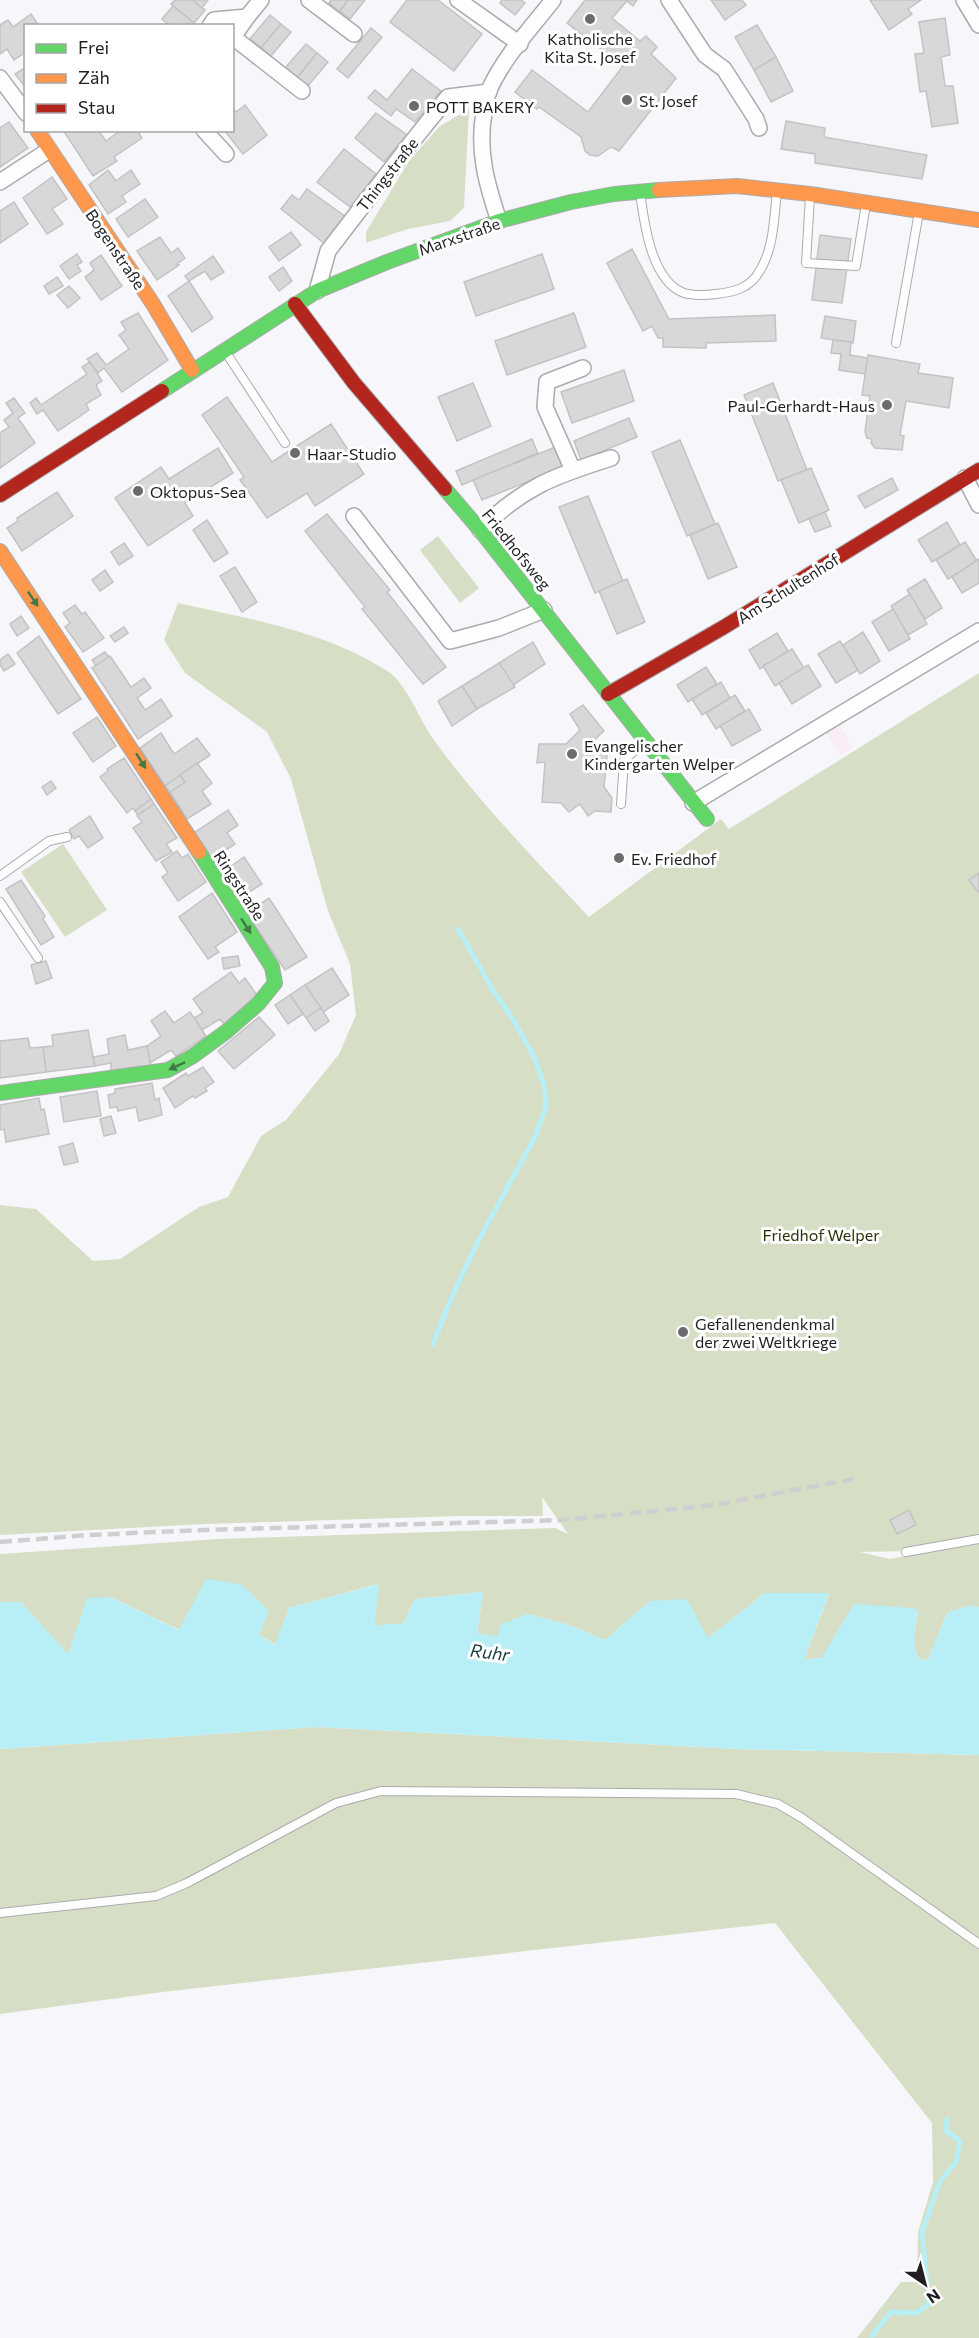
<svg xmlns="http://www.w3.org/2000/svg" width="979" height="2338" font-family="Commissioner,sans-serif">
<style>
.industrial{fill:#faedf6}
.green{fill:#d6dfc5}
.water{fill:#b8eef5}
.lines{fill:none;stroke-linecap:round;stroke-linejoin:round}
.stream{stroke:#b8eef5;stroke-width:5}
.river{stroke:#b8eef5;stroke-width:33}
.building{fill:#d9d8d8;stroke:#c4c3c3;stroke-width:1.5}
.lane-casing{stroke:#ababae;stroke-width:10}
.street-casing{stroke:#ababae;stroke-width:18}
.fast-casing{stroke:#ababae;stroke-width:16}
.slow-casing{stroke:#ababae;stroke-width:16}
.jam-casing{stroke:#ababae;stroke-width:16}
.lane{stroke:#fefefe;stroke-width:8}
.street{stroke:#fefefe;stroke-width:15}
.fast{stroke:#63d668;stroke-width:14}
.slow{stroke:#ff974d;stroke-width:14}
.jam{stroke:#b3261e;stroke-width:14}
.rail{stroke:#cfcfd0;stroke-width:4.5;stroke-dasharray:12 6;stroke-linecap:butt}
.oneway{fill:#417a45}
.poi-dot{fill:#6b6b6e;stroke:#fff;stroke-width:2}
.labels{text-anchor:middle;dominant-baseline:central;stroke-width:6;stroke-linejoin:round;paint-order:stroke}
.poi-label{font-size:16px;fill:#1f1f22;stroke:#fff;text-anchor:start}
.street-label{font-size:16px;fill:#1f1f22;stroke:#fff}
.park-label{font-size:16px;fill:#283309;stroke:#fff}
.water-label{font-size:18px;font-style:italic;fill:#1b4044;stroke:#fff}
</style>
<rect width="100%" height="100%" fill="#f7f7fb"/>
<path class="industrial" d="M 838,722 L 853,748 L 840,756 L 824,730 Z"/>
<g class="green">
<path d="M 469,109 L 464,208 L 450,221 L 408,229 L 366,243 L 366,232 L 409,161 L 440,126 Z"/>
<path d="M 438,536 L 479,588 L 460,603 L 420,550 Z"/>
<path d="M 178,603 C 250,619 326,631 389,672 C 406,683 421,723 434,740 C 480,804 536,860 589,917 L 721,819 L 729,829 L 979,673 L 979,1538 L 910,1551 L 860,1552 L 890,1559 L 979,1541 L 979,1607 L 967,1606 L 947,1613 L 928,1660 L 919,1659 C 910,1644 915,1629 918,1612 L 821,1658 L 804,1660 L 829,1594 L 765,1593 L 708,1638 L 650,1601 L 605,1640 L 569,1625 L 527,1614 L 493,1659 L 474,1654 L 483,1592 L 415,1599 L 394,1643 L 373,1641 L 378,1584 L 289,1608 L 276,1645 L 259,1635 L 180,1630 L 110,1597 L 68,1655 L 21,1602 L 0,1602 L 0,1554 L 218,1539 L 555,1528 L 568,1534 L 542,1497 L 543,1516 L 460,1516 L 204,1524 L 0,1535 L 0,1205 L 36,1209 L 93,1261 L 120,1259 L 199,1207 L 228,1197 L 261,1136 L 286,1120 L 339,1054 L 356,1015 L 350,964 L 328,911 L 291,779 L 267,732 L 185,673 L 164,640 Z"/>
<path d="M 63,844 L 107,910 L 65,937 L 21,872 Z"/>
<path d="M 317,1727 L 739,1749 L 979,1755 L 979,2338 L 857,2338 L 901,2282 L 917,2282 L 918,2232 L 933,2182 L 932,2123 L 775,1923 L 163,1992 L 0,2014 L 0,1749 Z"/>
</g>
<path class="water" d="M 206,1579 L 241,1584 L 269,1611 L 259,1635 L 275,1645 L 289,1608 L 379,1584 L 373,1642 L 394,1643 L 415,1599 L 483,1592 L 474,1654 L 493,1659 L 500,1625 L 527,1614 L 569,1625 L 605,1640 L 650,1601 L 687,1599 L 708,1638 L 765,1593 L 829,1593 L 804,1660 L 821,1658 L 854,1604 L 914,1608 L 918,1612 C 915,1629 910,1644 919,1659 L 928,1660 L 947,1613 L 967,1606 L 979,1607 L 979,1755 L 739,1749 L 317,1727 L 0,1749 L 0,1602 L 21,1602 L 68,1654 L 87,1598 L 110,1597 L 179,1630 Z"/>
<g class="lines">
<g class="stream">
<path d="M 433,1344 L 450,1301 L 475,1247 L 536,1135 L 546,1106 L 544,1085 L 535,1059 L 513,1019 L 494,992 L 458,929"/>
<path d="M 872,2336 L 891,2312 L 916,2313 L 929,2304 L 922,2232 L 940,2181 L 956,2162 L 960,2141 L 946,2131 L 947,2119"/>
</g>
<path class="river" d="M 331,1646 L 399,1640 L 539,1658"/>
</g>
<g class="building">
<path d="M 175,0 L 193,0 L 205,10 L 194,23 L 171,4 Z"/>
<path d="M 193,0 L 208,0 L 202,8 Z"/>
<path d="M 331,0 L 348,0 L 340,11 L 329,3 Z"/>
<path d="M 348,0 L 365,0 L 350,19 L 340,11 Z"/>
<path d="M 407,0 L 438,0 L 482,34 L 454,71 L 390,22 Z"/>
<path d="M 502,0 L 521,0 L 525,3 L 515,15 L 500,3 Z"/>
<path d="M 585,0 L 637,0 L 633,6 L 627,1 L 612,18 L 640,41 L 646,36 L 657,47 L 651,54 L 676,78 L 619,151 L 611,147 L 598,156 L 590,155 L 585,151 L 581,137 L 539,107 L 537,109 L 515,92 L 532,70 L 588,112 L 623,66 L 567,23 Z"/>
<path d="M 711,0 L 742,0 L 746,5 L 725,20 Z"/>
<path d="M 870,0 L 921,0 L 908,9 L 912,14 L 889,30 Z"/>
<path d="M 173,6 L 194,23 L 195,26 L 170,26 L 162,19 Z"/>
<path d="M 31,14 L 39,26 L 26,26 L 26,52 L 14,60 L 7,49 L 0,54 L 0,25 L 8,20 L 13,27 Z"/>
<path d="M 270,15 L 281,24 L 261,48 L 250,39 Z"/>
<path d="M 945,18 L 950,55 L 941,57 L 945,86 L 953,86 L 958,123 L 932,127 L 926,91 L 920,92 L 915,54 L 924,53 L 919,22 Z"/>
<path d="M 281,24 L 291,32 L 271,56 L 261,48 Z"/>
<path d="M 757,25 L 776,57 L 754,70 L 735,37 Z"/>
<path d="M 371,28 L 382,37 L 348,78 L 337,69 Z"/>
<path d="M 306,44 L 317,53 L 297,78 L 285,68 Z"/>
<path d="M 317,53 L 328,62 L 307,87 L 297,78 Z"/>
<path d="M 776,57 L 793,91 L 771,102 L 754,70 Z"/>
<path d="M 26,67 L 26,88 L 15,74 Z"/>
<path d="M 412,69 L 441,91 L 415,122 L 396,109 L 391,116 L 368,98 L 375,90 L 387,100 Z"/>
<path d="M 245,105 L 267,135 L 243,154 L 224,130 L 232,130 L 232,107 L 236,112 Z"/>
<path d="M 376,113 L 407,135 L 384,162 L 355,138 Z"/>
<path d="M 786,121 L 825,128 L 824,137 L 927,155 L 922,179 L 815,163 L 815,154 L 781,149 Z"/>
<path d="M 9,122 L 28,148 L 0,167 L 0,128 Z"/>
<path d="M 63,130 L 98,130 L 106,141 L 121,130 L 137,130 L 142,138 L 114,157 L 117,161 L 93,176 Z"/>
<path d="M 344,149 L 376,174 L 350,207 L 317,182 Z"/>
<path d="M 108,170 L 116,181 L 131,170 L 140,184 L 122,196 L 126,202 L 108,214 L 89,185 Z"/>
<path d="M 52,177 L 67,199 L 52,209 L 63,224 L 47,234 L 23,198 Z"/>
<path d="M 307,189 L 346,217 L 325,244 L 281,209 L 292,195 L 299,200 Z"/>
<path d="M 145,199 L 158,217 L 128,237 L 116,219 Z"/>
<path d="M 14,202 L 28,224 L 0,243 L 0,211 Z"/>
<path d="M 291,232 L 301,245 L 279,261 L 269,247 Z"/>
<path d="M 820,235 L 851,239 L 842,303 L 812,300 Z"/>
<path d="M 160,237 L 171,253 L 178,248 L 185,258 L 177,264 L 179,265 L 157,280 L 137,251 Z"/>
<path d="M 632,249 L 669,319 L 775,315 L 776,341 L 706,343 L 706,348 L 663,347 L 663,338 L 658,338 L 652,326 L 643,331 L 607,263 Z"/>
<path d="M 77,254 L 82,262 L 77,265 L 81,271 L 69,279 L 60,266 Z"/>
<path d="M 542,254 L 554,289 L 476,316 L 464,282 Z"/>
<path d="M 101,255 L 122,286 L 101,300 L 85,277 L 94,270 L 90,263 Z"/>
<path d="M 213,256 L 224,272 L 211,280 L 205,271 L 189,281 L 185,276 Z"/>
<path d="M 283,267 L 292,281 L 279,291 L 269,277 Z"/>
<path d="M 57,277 L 63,286 L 49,294 L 44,286 Z"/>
<path d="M 189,281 L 213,318 L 192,332 L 168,296 Z"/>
<path d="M 69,286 L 80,298 L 68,308 L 57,295 Z"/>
<path d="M 138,313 L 168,360 L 122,392 L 104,368 L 98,373 L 87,359 L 97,353 L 106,365 L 129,349 L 119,335 L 126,330 L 121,322 Z"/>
<path d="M 574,313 L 586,347 L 507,375 L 495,341 Z"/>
<path d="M 825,316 L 856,321 L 853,343 L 821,338 Z"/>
<path d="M 833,340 L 851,342 L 850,355 L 868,358 L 865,374 L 839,370 L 841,354 L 831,353 Z"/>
<path d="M 868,355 L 920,364 L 918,373 L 953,378 L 949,408 L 906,401 L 900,435 L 904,436 L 902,450 L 875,448 L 871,443 L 872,439 L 867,438 L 865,432 L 870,396 L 862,395 Z"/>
<path d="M 90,362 L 102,381 L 96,385 L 101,395 L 86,404 L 89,410 L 58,431 L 43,410 L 37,414 L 30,403 L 36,398 L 41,405 L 87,374 L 82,367 Z"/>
<path d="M 624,370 L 634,401 L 572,423 L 561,392 Z"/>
<path d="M 473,383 L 491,426 L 457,441 L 438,397 Z"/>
<path d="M 773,383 L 807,470 L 778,481 L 744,395 Z"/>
<path d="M 227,397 L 272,462 L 331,424 L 364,474 L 315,506 L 307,493 L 267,518 L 240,480 L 244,477 L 202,415 Z"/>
<path d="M 14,398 L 25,413 L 18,418 L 35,443 L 0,468 L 0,433 L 9,427 L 4,420 L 13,413 L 6,403 Z"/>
<path d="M 629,418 L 637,437 L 581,460 L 574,441 Z"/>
<path d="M 532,439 L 538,453 L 462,485 L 456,471 Z"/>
<path d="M 680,440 L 715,524 L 687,536 L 652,452 Z"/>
<path d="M 558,446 L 566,466 L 482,500 L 473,480 Z"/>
<path d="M 218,448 L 233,473 L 185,503 L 193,516 L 148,546 L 115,498 L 161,467 L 169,479 Z"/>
<path d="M 811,468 L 829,510 L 799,523 L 781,480 Z"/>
<path d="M 892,478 L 898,490 L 865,508 L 858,496 Z"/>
<path d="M 57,492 L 73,516 L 22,551 L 7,528 L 18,521 L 17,518 Z"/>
<path d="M 588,496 L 623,581 L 595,593 L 559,507 Z"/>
<path d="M 825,512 L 831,526 L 815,532 L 809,519 Z"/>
<path d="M 327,514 L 390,590 L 387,592 L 446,667 L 423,684 L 362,609 L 365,607 L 305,531 Z"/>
<path d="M 207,520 L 228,553 L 214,562 L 193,530 Z"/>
<path d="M 947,522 L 960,545 L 932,562 L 918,540 Z"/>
<path d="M 718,523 L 737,567 L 708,579 L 690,535 Z"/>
<path d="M 965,542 L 977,561 L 948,579 L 936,560 Z"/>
<path d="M 124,543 L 133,556 L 119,565 L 111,552 Z"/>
<path d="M 979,559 L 979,583 L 962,593 L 952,577 Z"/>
<path d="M 235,567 L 257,602 L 242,612 L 220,576 Z"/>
<path d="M 105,570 L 113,582 L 100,591 L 92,580 Z"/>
<path d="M 627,579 L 645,622 L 617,634 L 599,591 Z"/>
<path d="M 925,579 L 942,608 L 925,619 L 907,590 Z"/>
<path d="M 910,594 L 927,624 L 908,635 L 891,606 Z"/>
<path d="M 75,605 L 82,614 L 85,612 L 104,638 L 83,652 L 65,627 L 70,623 L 63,613 Z"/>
<path d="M 893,609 L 910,639 L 889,651 L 872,622 Z"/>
<path d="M 21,616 L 29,628 L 17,636 L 10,624 Z"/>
<path d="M 124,627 L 128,633 L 115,642 L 110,636 Z"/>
<path d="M 863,632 L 880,661 L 860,674 L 843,645 Z"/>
<path d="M 777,633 L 788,651 L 760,669 L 749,650 Z"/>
<path d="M 39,636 L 81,699 L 58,714 L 17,653 Z"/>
<path d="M 840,641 L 858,670 L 836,683 L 818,654 Z"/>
<path d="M 533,642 L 545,664 L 513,685 L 499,663 Z"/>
<path d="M 792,649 L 804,668 L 775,686 L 763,666 Z"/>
<path d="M 105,652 L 109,657 L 96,666 L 92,660 Z"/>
<path d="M 8,654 L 15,664 L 4,671 L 0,665 L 0,660 Z"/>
<path d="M 110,656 L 131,687 L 144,678 L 151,688 L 137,698 L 145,710 L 161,699 L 172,716 L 138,739 L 92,668 Z"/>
<path d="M 499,663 L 515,687 L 477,709 L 462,686 Z"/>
<path d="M 808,665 L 821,686 L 792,704 L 779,683 Z"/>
<path d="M 706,667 L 717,684 L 688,702 L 677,685 Z"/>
<path d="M 721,682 L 730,698 L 702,715 L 692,699 Z"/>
<path d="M 462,686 L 477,709 L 452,726 L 438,701 Z"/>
<path d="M 735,695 L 745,711 L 716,729 L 706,713 Z"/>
<path d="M 583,705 L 604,731 L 587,747 L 608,745 L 604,787 L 612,798 L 611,812 L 595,811 L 588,816 L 580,804 L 569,812 L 561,803 L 542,802 L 545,762 L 537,763 L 539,744 L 566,744 L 580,730 L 570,714 Z"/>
<path d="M 749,709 L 761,730 L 732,746 L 720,726 Z"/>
<path d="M 97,717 L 116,746 L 93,762 L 73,733 Z"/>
<path d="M 161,733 L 174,754 L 197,738 L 210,755 L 165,786 L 140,748 Z"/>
<path d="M 124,758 L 151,799 L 135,811 L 133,808 L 127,813 L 100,777 L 108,771 L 107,769 Z"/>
<path d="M 197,763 L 212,783 L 202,791 L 211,804 L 187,819 L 170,792 L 185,782 L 180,775 Z"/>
<path d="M 180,775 L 185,782 L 170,792 L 165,786 Z"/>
<path d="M 51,781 L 56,788 L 47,795 L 42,787 Z"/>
<path d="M 151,799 L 154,804 L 138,815 L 135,811 Z"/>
<path d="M 154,804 L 177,838 L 166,844 L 172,852 L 156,861 L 133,828 L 142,822 L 137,816 Z"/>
<path d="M 228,810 L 238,825 L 227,833 L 235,844 L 212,859 L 194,833 Z"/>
<path d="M 90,816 L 103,838 L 88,848 L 79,836 L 74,839 L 69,830 Z"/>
<path d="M 177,851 L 182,858 L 188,854 L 206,882 L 178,901 L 162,877 L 168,873 L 161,862 Z"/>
<path d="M 244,857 L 262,884 L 237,900 L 220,874 Z"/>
<path d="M 979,873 L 979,891 L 978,892 L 969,880 Z"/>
<path d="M 21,880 L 45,916 L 43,919 L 54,937 L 41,945 L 6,889 Z"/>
<path d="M 212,893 L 237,932 L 215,947 L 219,952 L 208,959 L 179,917 Z"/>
<path d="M 269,898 L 307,957 L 285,970 L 246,913 Z"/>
<path d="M 238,956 L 240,966 L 224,969 L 222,958 Z"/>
<path d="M 46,961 L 52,978 L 36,984 L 31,965 Z"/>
<path d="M 332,968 L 349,995 L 323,1012 L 305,985 Z"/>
<path d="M 231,972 L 239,983 L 245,978 L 259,998 L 224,1024 L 220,1019 L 202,1030 L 194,1018 L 203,1013 L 193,999 Z"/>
<path d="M 305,985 L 321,1008 L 306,1018 L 290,995 Z"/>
<path d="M 290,995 L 303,1014 L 288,1024 L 275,1005 Z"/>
<path d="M 321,1008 L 329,1021 L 315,1031 L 306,1018 Z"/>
<path d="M 165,1011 L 174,1023 L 190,1012 L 206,1036 L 176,1056 L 171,1050 L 150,1063 L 147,1046 L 161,1036 L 151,1021 Z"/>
<path d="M 259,1017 L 275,1035 L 234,1069 L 218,1051 Z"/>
<path d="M 88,1030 L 95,1066 L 46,1072 L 43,1047 L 53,1046 L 52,1035 Z"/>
<path d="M 125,1035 L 128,1050 L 147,1046 L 151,1067 L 111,1072 L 111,1063 L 95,1066 L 93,1057 L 109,1054 L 107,1039 Z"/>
<path d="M 28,1038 L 30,1048 L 43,1047 L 46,1072 L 0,1078 L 0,1041 Z"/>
<path d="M 203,1067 L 214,1082 L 205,1088 L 207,1091 L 195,1098 L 193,1096 L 175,1108 L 163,1088 L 186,1073 L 188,1076 Z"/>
<path d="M 152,1083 L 155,1100 L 159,1098 L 162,1115 L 139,1121 L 136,1107 L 118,1111 L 117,1107 L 110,1108 L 108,1095 L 115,1093 L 115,1089 Z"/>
<path d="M 97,1091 L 101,1116 L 64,1122 L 60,1097 Z"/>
<path d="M 39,1098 L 41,1110 L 44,1109 L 49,1134 L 6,1142 L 4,1129 L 0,1130 L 0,1105 Z"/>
<path d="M 111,1116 L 116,1133 L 104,1136 L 100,1119 Z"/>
<path d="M 73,1143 L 78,1162 L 64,1165 L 59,1147 Z"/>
<path d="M 909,1510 L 916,1525 L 897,1534 L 890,1520 Z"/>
</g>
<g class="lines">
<defs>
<g id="lane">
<path d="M 640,192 C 644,222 651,281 684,293 C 694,296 707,295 716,294 C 734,292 750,288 759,272 C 774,249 774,218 777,191"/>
<path d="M 810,196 L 806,263 L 856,266 L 866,204"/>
<path d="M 896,343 L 919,212"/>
<path d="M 225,351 L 285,443"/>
<path d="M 621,804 L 624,760 L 645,742"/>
<path d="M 0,876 L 49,841 L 67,837"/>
<path d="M 0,902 L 38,958"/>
<path d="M 906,1552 L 979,1539"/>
<path d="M 0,1913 L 156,1896 L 187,1883 L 336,1803 L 381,1791 L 736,1794 L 778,1804 L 802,1818 L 979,1944"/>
</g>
<g id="street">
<path d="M 309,0 L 354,34"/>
<path d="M 458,0 L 520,44"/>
<path d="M 669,0 L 705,55 L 724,69 L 756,119 L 759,128"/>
<path d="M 964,0 L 979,25"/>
<path d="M 247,17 L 233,37 L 302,91"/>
<path d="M 210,26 L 214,20 L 247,17 L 261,0"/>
<path d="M 0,78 L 26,113"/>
<path d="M 204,130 L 226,154"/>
<path d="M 0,182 L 49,150"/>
<path d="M 499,221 C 487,185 477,151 484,113 C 486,106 486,97 489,90 C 504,57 531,28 553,0"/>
<path d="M 317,291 L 328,251 L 411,143 L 448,97 L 489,92"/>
<path d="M 573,470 L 545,407 L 547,382 L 583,368"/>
<path d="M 965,478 L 979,505"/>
<path d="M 354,516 L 450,641 L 499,628 L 544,610"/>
<path d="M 480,530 C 523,487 554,476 611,458"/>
<path d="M 693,803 L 979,631"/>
</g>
<g id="fast">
<path d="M 162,391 L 317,291 L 387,262 L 499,221 L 571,202 L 614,194 L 659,190"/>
<path d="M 445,489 L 480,530 L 707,819"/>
<path d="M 0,1093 L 168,1070 L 193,1056 L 227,1031 L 258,1004 L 275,983 L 272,967 L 199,852"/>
</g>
<g id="slow">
<path d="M 37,130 L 153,304 L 192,370"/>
<path d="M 659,190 L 737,186 L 810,194 L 979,220"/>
<path d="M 0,551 L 199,852"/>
</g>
<g id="jam">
<path d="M 295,304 L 354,383 L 445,489"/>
<path d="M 0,495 L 162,391"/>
<path d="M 608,694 L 724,627 L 979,470"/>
</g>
</defs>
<use href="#lane" class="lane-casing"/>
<use href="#street" class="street-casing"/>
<use href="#fast" class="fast-casing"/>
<use href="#slow" class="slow-casing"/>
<use href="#jam" class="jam-casing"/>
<use href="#lane" class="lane"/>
<use href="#street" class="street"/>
<use href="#fast" class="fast"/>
<use href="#slow" class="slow"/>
<use href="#jam" class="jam"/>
<path class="rail" d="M 0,1542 L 88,1535 L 204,1530 L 563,1520 L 715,1505 L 853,1479"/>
</g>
<defs><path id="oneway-solid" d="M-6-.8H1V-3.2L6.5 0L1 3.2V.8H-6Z" transform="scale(1.5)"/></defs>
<g class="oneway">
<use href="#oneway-solid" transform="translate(33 599) rotate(56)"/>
<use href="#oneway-solid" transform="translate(141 761) rotate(57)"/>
<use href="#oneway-solid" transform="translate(246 926) rotate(57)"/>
<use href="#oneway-solid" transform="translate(177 1066) rotate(155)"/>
</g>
<g class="poi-dot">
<circle cx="590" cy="19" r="6"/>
<circle cx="627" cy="100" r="6"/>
<circle cx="414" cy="106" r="6"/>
<circle cx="887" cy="405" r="6"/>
<circle cx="295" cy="453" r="6"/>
<circle cx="138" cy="491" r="6"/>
<circle cx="572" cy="754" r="6"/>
<circle cx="619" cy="858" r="6"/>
<circle cx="683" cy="1332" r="6"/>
</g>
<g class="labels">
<g class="poi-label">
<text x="590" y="38" text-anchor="middle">Katholische<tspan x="590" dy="18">Kita St. Josef</tspan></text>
<text x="639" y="100">St. Josef</text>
<text x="426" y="106">POTT BAKERY</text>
<text x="875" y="405" text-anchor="end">Paul-Gerhardt-Haus</text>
<text x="307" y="453">Haar-Studio</text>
<text x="150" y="491">Oktopus-Sea</text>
<text x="584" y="745">Evangelischer<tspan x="584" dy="18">Kindergarten Welper</tspan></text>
<text x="631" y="858">Ev. Friedhof</text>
<text x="695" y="1323">Gefallenendenkmal<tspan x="695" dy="18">der zwei Weltkriege</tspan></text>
</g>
<g class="street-label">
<text transform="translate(387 174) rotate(-52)">Thingstraße</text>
<text transform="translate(459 236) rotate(-19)">Marxstraße</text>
<text transform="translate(116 249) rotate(56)">Bogenstraße</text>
<text transform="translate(517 549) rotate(51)">Friedhofsweg</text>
<text transform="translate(788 588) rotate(-32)">Am Schultenhof</text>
<text transform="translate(240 885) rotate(57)">Ringstraße</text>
</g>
<g class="park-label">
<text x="821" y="1234">Friedhof Welper</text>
</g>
<g class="water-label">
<text transform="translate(490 1652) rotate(7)">Ruhr</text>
</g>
</g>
<rect x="24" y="24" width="210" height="108" fill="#ffffff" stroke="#a5a5a7" stroke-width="1.5"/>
<rect x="36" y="44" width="30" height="9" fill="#63d668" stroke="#a5a5a7" stroke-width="1.5"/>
<text x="78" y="54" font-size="18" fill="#1f1f22">Frei</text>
<rect x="36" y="74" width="30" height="9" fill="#ff974d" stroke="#a5a5a7" stroke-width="1.5"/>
<text x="78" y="84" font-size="18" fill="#1f1f22">Zäh</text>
<rect x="36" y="104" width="30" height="9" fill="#b3261e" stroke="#a5a5a7" stroke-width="1.5"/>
<text x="78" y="114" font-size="18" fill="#1f1f22">Stau</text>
<g transform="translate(925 2284) rotate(145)" stroke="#ffffff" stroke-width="4.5" paint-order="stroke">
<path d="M0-4.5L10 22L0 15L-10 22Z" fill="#1f1f22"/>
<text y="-9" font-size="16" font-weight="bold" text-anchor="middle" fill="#1f1f22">N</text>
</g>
</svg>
